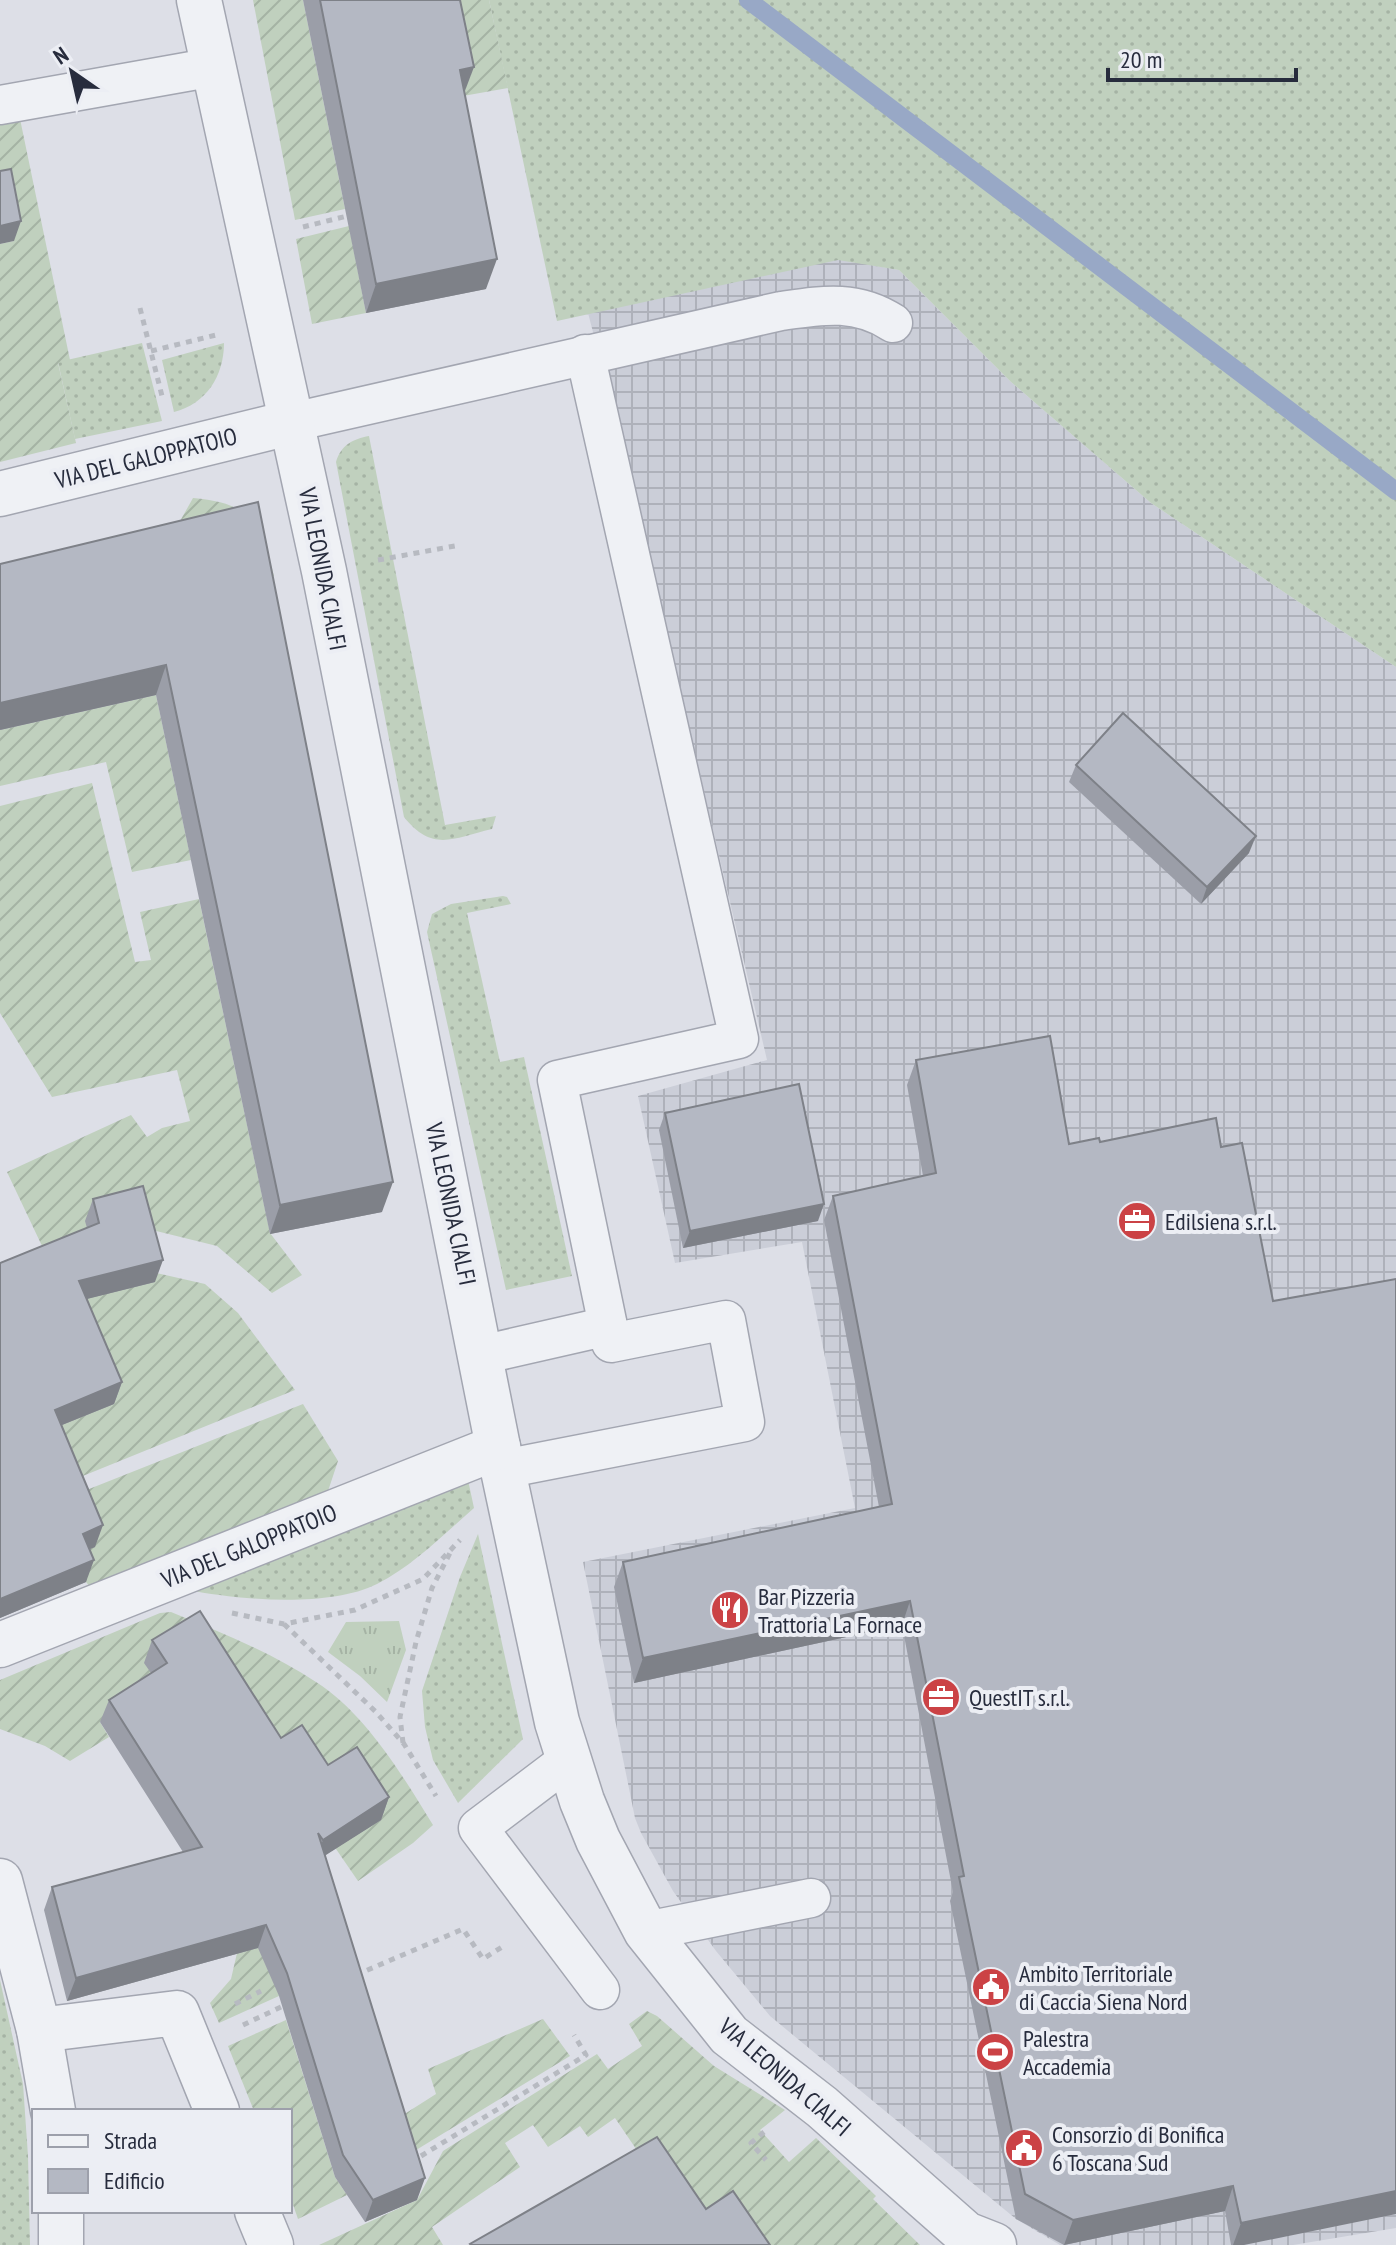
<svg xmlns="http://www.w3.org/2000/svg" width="1396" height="2245" font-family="'PT Sans Narrow',sans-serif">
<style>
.industrial{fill:url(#industrial-grid)}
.grass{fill:url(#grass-dots)}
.park{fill:url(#park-tufts)}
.garden{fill:url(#garden-furrows)}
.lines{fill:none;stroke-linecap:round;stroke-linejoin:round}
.stream{stroke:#98a8c6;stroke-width:18}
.lane-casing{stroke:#a3a6b1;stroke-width:41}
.street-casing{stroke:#a3a6b1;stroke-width:47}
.path{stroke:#b7bac1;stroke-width:5;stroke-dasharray:6 6;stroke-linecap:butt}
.lane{stroke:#eff1f5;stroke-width:38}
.street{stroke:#eff1f5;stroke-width:44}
.wall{fill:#9b9ea8}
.shaded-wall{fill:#7e8188}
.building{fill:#b4b8c3;stroke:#7e8188;stroke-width:2}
.labels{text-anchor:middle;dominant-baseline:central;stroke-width:8;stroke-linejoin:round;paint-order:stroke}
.street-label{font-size:24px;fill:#272c3d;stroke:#eceef4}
.poi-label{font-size:24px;fill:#272c3d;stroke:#eceef4;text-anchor:start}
</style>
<defs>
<pattern id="industrial-grid" width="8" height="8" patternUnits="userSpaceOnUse" patternTransform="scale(2)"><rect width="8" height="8" fill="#cbced8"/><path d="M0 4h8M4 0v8" fill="none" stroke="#aeb1ba"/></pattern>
<pattern id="grass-dots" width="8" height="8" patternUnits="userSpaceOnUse" patternTransform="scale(2)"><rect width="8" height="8" fill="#c0d0be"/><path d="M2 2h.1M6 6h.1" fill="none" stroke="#a5b3a4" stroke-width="1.8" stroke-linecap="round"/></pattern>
<pattern id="park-tufts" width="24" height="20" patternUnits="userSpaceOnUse" patternTransform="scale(2)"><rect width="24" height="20" fill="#c0d0be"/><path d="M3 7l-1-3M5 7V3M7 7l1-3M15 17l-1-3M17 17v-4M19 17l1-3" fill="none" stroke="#a5b3a4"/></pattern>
<pattern id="garden-furrows" width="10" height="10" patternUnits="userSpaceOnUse" patternTransform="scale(2)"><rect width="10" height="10" fill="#c0d0be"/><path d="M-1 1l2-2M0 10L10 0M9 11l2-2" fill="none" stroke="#a5b3a4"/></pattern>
</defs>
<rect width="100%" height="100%" fill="#dddfe7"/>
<path class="industrial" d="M 838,259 L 899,270 L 1011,382 L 1151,503 L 1396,667 L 1396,2228 L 1293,2245 L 1060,2245 L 1016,2219 L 770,2016 L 716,1951 L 673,1891 L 641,1833 L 635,1818 L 583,1562 L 855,1508 L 802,1242 L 675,1263 L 638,1096 L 767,1060 L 625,454 L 588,313 Z"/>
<g class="grass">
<path d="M 489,0 L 1396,0 L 1396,667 L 1151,503 L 1011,382 L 899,270 L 838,260 L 557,321 Z"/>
<path d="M 142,343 L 162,421 L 75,439 L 58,362 Z"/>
<path d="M 224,343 C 224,376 206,404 174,412 L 162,360 Z"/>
<path d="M 369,436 L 445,825 L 496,816 L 492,829 C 453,838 433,853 404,817 L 336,462 C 341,445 353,439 369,436 Z"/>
<path d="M 503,896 L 507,897 L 511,904 L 467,913 L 500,1062 L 524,1057 L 572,1276 L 506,1290 L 427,932 L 432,914 L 451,904 Z"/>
<path d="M 468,1480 L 474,1508 C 443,1535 414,1565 377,1584 C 329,1608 240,1600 188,1590 Z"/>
<path d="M 478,1534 L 523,1739 L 458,1803 L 433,1760 L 425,1727 L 422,1691 L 460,1577 Z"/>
<path d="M 0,1980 L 23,2084 L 28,2156 L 30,2245 L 0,2245 Z"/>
</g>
<path class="park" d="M 399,1621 L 406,1650 L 387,1702 L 360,1676 L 328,1652 L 346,1622 Z"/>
<g class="garden">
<path d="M 253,0 L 303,0 L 345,209 L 295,220 Z"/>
<path d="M 443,0 L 489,0 L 508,88 L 463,96 Z"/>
<path d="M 19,114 L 70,360 L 58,363 L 76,443 L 0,462 L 0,244 L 14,241 L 0,190 L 0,117 Z"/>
<path d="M 349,226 L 366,313 L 312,324 L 296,239 Z"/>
<path d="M 193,498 C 252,503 260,523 274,576 L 258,579 L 162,553 Z"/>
<path d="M 156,695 L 191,860 L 132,872 L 106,762 L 0,786 L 0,730 Z"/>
<path d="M 92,783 L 135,962 L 151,960 L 140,912 L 199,899 L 270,1233 L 302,1275 L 272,1293 L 217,1246 L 140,1227 L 152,1272 L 205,1284 L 238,1313 L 295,1390 L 68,1482 L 47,1431 L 87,1341 L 7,1172 L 131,1115 L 147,1137 L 162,1128 L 190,1121 L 177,1070 L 52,1097 L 0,1013 L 0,806 Z"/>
<path d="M 303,1404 L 338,1461 L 325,1500 L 94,1592 L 86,1582 L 74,1495 Z"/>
<path d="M 171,1612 C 220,1632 271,1652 316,1682 C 365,1713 403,1776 433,1825 L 413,1843 L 358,1881 L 336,1849 L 320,1788 L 145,1662 L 159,1685 L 100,1722 L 109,1737 L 70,1761 L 45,1746 L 0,1729 L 0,1680 L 160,1613 Z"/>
<path d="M 273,1937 L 279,1996 L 219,2023 L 210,2003 L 231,1979 L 237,1953 Z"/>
<path d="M 647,2011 L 657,2016 L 714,2066 L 785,2110 L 760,2130 L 789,2162 L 816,2138 L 876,2196 L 873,2199 L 920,2245 L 741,2245 L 696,2237 L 615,2118 L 588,2137 L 580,2126 L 548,2147 L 533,2125 L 505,2143 L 520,2167 L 432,2227 L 443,2245 L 319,2245 L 417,2200 L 443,2151 L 597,2054 L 608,2069 L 642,2046 L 629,2024 Z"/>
<path d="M 543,2019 L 570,2056 L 403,2158 L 392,2122 L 436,2094 L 428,2069 Z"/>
<path d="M 286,2020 L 335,2177 L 347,2195 L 298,2219 L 290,2196 L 290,2111 L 254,2111 L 228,2046 Z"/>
</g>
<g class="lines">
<path class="stream" d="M 748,0 L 1396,491"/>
<defs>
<g id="lane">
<path d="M 0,105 L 214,67"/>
<path d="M 585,354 L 739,1039 L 557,1080 L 608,1326"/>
<path d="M 293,422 L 781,311 C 823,305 856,299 893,323"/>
<path d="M 481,1355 L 608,1326 L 611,1343 L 726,1320 L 745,1422 L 503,1469"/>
<path d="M 568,1760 L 478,1828 L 600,1990"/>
<path d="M 646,1931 L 811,1898"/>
</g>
<g id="street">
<path d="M 199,0 L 324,571 L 498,1447 L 557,1722 L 582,1801 L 598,1840 L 646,1931 L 729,2035 L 822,2107 L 966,2234 L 994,2245"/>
<path d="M 0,494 L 293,422"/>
<path d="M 0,1645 L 498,1447"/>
<path d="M 0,1881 L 39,2030 L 53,2111"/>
<path d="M 39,2030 L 177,2013 L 217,2111"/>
<path d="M 257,2211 L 271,2245"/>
<path d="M 61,2245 L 61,2211"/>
</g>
</defs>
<use href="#lane" class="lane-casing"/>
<use href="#street" class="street-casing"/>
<g class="path">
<path d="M 303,227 L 347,216"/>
<path d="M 140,308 L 162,396"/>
<path d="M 151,351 L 216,335"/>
<path d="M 378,560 L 460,545"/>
<path d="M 232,1613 L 284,1624 L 355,1610 L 423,1579 L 460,1540"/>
<path d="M 284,1624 L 376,1712 L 404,1744 L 436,1796"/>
<path d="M 403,1743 L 400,1717 L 416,1642 L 432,1588 L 450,1553"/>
<path d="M 356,1975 L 463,1929 L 483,1959 L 502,1947"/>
<path d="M 235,2004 L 261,1991"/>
<path d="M 243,2025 L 281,2007"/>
<path d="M 764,2132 L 751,2143 L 766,2160"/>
<path d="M 421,2156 L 586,2055 L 574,2035"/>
</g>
<use href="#lane" class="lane"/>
<use href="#street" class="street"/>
</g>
<g class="wall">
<path d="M 303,0 L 460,0 L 464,92 L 486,289 L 366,313 Z"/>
<path d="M 258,502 L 382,1212 L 270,1234 L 156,695 L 0,730 Z"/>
<path d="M 1076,765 L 1249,853 L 1201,904 L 1069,782 Z"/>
<path d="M 916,1060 L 1069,1144 L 1244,2245 L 1231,2245 L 1225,2211 L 1064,2245 L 1016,2219 L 950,1901 L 953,1892 L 902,1625 L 634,1683 L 614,1587 L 623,1562 L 879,1507 L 824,1220 L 833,1196 L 923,1176 L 907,1085 Z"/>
<path d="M 665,1113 L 818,1221 L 683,1248 L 659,1130 Z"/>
<path d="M 93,1199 L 155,1282 L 86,1299 L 122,1382 L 114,1404 L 62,1425 L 95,1547 L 89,1549 L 86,1582 L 0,1618 L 0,1263 L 87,1228 L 85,1221 Z"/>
<path d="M 152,1640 L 281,1738 L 328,1765 L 389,1797 L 381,1820 L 325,1855 L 417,2200 L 365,2222 L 335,2177 L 279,1996 L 258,1948 L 67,2001 L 44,1910 L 52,1887 L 183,1852 L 100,1722 L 109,1700 L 151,1673 L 144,1663 Z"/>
</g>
<g class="shaded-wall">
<path d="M 474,67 L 463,96 L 460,70 Z"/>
<path d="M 21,221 L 14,241 L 0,244 L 0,226 Z"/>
<path d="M 497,259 L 486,289 L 366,313 L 376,284 Z"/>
<path d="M 166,665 L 156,695 L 0,730 L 0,703 Z"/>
<path d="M 1256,836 L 1249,853 L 1201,904 L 1207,887 Z"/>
<path d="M 393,1182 L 382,1212 L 270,1234 L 280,1205 Z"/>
<path d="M 824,1204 L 818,1221 L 683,1248 L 690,1231 Z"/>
<path d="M 163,1260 L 155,1282 L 71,1303 L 79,1281 Z"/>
<path d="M 122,1382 L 114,1404 L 47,1431 L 55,1410 Z"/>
<path d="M 103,1525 L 95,1547 L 75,1555 L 83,1534 Z"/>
<path d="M 94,1560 L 86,1582 L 0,1618 L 0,1599 Z"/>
<path d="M 910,1601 L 902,1625 L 634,1683 L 643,1658 Z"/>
<path d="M 389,1797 L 381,1820 L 315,1862 L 323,1840 Z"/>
<path d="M 266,1925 L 258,1948 L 67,2001 L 76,1978 Z"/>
<path d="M 425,2178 L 417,2200 L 365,2222 L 373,2200 Z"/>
<path d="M 1233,2186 L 1225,2211 L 1064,2245 L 1073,2220 Z"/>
<path d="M 1396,2191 L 1396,2214 L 1244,2245 L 1233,2245 L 1241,2223 Z"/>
</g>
<g class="building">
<path d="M 320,0 L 460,0 L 474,67 L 460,70 L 497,259 L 376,284 Z"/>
<path d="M 11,169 L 21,221 L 0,226 L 0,171 Z"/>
<path d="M 258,502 L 393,1182 L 280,1205 L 166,665 L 0,703 L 0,564 Z"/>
<path d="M 1123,713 L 1256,836 L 1207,887 L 1076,765 Z"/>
<path d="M 1050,1036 L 1069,1144 L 1099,1138 L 1100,1142 L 1216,1118 L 1221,1147 L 1242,1143 L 1273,1301 L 1396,1279 L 1396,2191 L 1241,2223 L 1233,2186 L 1073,2220 L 1025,2194 L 959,1877 L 964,1876 L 910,1601 L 643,1658 L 623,1562 L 892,1504 L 833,1196 L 936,1173 L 916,1060 Z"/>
<path d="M 799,1084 L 824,1204 L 690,1231 L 665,1113 Z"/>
<path d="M 143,1186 L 163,1260 L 79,1281 L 122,1382 L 55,1410 L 103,1525 L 83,1534 L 94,1560 L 0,1599 L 0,1263 L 99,1223 L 93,1199 Z"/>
<path d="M 200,1611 L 281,1738 L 302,1725 L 328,1765 L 357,1747 L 389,1797 L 323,1840 L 318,1833 L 425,2178 L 373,2200 L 343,2155 L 287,1973 L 266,1925 L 76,1978 L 52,1887 L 202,1847 L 109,1700 L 167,1663 L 152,1640 Z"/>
<path d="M 657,2137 L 706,2209 L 733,2191 L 770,2245 L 471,2245 L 470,2244 Z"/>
</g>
<defs>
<symbol id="office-disc" viewBox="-11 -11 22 22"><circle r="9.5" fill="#cb4245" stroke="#eceef4"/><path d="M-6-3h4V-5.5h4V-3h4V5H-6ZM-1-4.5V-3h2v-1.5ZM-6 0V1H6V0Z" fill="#fff"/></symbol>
<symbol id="restaurant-disc" viewBox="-11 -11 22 22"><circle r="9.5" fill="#cb4245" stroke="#eceef4"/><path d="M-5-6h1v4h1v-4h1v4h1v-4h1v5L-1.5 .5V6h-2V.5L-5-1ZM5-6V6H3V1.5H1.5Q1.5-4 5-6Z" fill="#fff"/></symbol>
<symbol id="civic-disc" viewBox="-11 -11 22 22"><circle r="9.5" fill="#cb4245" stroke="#eceef4"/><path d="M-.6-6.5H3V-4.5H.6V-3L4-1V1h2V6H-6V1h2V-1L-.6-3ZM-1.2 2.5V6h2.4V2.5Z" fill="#fff"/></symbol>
<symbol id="stadium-disc" viewBox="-11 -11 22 22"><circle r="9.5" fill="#cb4245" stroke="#eceef4"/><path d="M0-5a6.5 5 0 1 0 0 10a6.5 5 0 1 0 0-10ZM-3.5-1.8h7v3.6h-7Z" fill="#fff"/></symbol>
</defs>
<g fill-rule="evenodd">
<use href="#office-disc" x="1115" y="1199" width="44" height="44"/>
<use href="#restaurant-disc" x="708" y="1588" width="44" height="44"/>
<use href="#office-disc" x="919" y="1675" width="44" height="44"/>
<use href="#civic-disc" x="969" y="1965" width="44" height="44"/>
<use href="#stadium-disc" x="973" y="2030" width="44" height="44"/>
<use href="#civic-disc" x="1002" y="2126" width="44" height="44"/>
</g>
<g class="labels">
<g class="street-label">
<text transform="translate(146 458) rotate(-14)">VIA DEL GALOPPATOIO</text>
<text transform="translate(323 569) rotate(79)">VIA LEONIDA CIALFI</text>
<text transform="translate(451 1204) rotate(78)">VIA LEONIDA CIALFI</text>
<text transform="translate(249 1546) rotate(-22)">VIA DEL GALOPPATOIO</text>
<text transform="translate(785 2077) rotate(41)">VIA LEONIDA CIALFI</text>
</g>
<g class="poi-label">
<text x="1165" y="1221">Edilsiena s.r.l.</text>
<text x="758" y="1596">Bar Pizzeria<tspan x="758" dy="28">Trattoria La Fornace</tspan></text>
<text x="969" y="1697">QuestIT s.r.l.</text>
<text x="1019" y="1973">Ambito Territoriale<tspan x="1019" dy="28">di Caccia Siena Nord</tspan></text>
<text x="1023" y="2038">Palestra<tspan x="1023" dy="28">Accademia</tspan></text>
<text x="1052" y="2134">Consorzio di Bonifica<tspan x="1052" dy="28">6 Toscana Sud</tspan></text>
</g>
</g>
<rect x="32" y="2109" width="260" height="104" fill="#eceef4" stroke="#9da0ab" stroke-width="2"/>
<rect x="48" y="2135" width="40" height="12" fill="#eff1f5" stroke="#9da0ab" stroke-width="2"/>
<text x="104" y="2149" font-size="24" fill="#272c3d">Strada</text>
<rect x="48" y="2169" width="40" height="24" fill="#b4b8c3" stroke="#9da0ab" stroke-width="2"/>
<text x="104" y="2189" font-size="24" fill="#272c3d">Edificio</text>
<g transform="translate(72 72) rotate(326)" stroke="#eceef4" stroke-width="6" paint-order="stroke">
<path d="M0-6L14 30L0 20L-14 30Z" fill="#272c3d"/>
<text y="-12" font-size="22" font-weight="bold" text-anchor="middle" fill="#272c3d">N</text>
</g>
<path d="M1108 68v12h188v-12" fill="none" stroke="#272c3d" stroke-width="4"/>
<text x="1120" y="68" font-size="24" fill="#272c3d" stroke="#eceef4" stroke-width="6" paint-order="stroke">20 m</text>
</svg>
